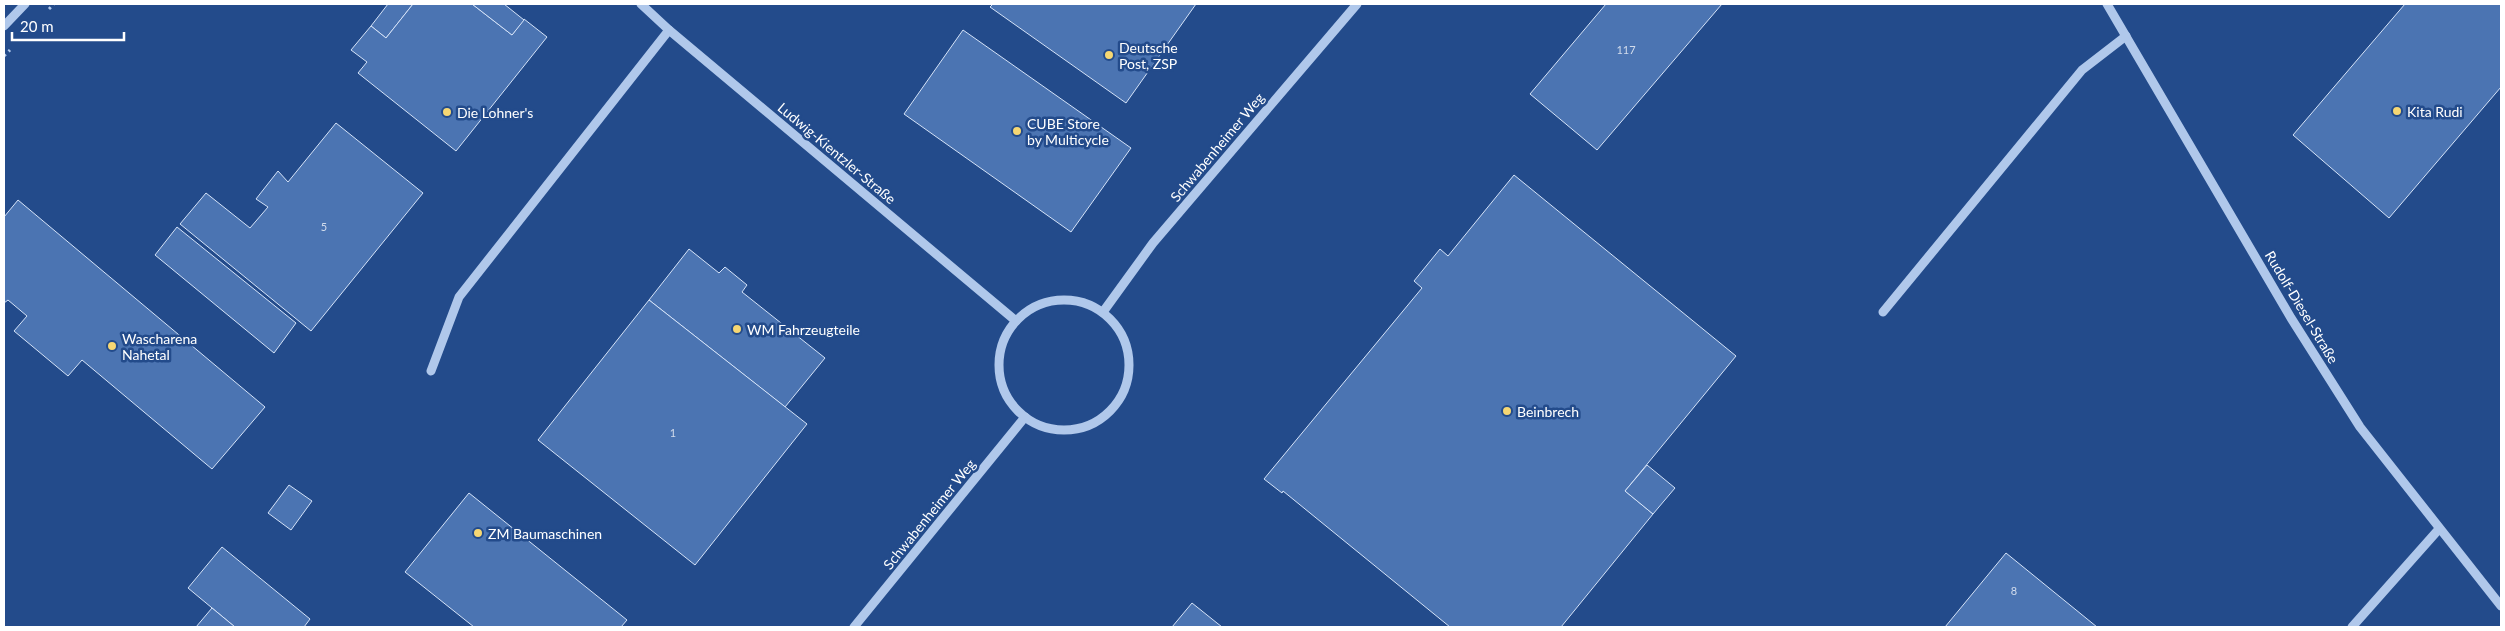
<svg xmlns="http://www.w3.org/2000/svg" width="2505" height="631" font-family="Lato,sans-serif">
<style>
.building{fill:#4b74b2;stroke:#d5e3f8}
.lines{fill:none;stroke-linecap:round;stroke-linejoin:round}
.path{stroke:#b0c8eb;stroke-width:3;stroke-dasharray:2.5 4;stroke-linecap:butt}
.minor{stroke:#b0c8eb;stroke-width:9}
.poi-dot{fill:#f6d773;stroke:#234b8b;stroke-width:2}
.labels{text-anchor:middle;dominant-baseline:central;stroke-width:5;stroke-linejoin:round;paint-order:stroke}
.number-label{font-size:11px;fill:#d2dcec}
.poi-label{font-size:14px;fill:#fff;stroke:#234b8b;text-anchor:start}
.street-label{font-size:14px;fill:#fff;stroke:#234b8b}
</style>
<rect width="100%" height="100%" fill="#234b8b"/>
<g class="building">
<path d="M 388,4 L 413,4 L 386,38 L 371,26 Z"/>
<path d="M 413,4 L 472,4 L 512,35 L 524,19 L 547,37 L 456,151 L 358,73 L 367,62 L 351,50 L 371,26 L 386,38 Z"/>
<path d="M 472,4 L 504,4 L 524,20 L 512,35 Z"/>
<path d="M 993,4 L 1196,4 L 1126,103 L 990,7 Z"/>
<path d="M 1606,4 L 1722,4 L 1597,150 L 1530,94 Z"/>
<path d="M 2405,4 L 2501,4 L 2501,87 L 2389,218 L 2293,135 Z"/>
<path d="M 963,30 L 1131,148 L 1071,232 L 904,114 Z"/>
<path d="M 336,123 L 423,193 L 311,331 L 180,224 L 206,193 L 250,228 L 268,207 L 256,199 L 278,171 L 288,182 Z"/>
<path d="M 1514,175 L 1736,356 L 1625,491 L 1653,514 L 1561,627 L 1450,627 L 1283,491 L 1282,493 L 1264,479 L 1422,288 L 1414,281 L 1440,249 L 1448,256 Z"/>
<path d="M 18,200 L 265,407 L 212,469 L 82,360 L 68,376 L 14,331 L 27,316 L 8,300 L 4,303 L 4,217 Z"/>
<path d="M 177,227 L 296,323 L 274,353 L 155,255 Z"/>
<path d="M 689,249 L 719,273 L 725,267 L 747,285 L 742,292 L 825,358 L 785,407 L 649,300 Z"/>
<path d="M 649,300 L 807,424 L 695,565 L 538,440 Z"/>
<path d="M 1647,465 L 1675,488 L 1653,514 L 1625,491 Z"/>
<path d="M 289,485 L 312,501 L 291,530 L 268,513 Z"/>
<path d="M 469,493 L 627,620 L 621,627 L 474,627 L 405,572 Z"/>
<path d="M 222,547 L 310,619 L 304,627 L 235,627 L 188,588 Z"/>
<path d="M 2006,553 L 2097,627 L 1945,627 Z"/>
<path d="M 1192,603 L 1222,627 L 1172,627 Z"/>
<path d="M 212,608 L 235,627 L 196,627 Z"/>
</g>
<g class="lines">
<g class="path">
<path d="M 49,9 L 54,4"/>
<path d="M 4,56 L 10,50"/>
</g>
<g class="minor">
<path d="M 641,4 L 669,30 L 1016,321"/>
<path d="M 2107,4 L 2291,318 L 2360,427 L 2501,606"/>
<path d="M 4,26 L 25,4"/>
<circle cx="1064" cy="365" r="65"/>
<path d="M 1103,312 L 1153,243 L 1357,4"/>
<path d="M 1883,312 L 2082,70 L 2126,36"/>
<path d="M 431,371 L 459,297 L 669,30"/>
<path d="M 854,627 L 1025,417"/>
<path d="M 2352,627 L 2439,529"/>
</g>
</g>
<g class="poi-dot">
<circle cx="1109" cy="55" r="5"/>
<circle cx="2397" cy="111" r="5"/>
<circle cx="447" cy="112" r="5"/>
<circle cx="1017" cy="131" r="5"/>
<circle cx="737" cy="329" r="5"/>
<circle cx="112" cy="346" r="5"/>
<circle cx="1507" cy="411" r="5"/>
<circle cx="478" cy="533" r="5"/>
</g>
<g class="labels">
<g class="number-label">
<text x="1626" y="49">117</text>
<text x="324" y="226">5</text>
<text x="673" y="432">1</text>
<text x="2014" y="590">8</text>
</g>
<g class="poi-label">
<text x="1119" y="47">Deutsche<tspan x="1119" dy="16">Post, ZSP</tspan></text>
<text x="2407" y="111">Kita Rudi</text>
<text x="457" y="112">Die Lohner's</text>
<text x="1027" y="123">CUBE Store<tspan x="1027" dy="16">by Multicycle</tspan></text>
<text x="747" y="329">WM Fahrzeugteile</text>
<text x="122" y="338">Wascharena<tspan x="122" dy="16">Nahetal</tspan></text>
<text x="1517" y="411">Beinbrech</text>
<text x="488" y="533">ZM Baumaschinen</text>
</g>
<g class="street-label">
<text transform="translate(1217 147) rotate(-50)">Schwabenheimer Weg</text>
<text transform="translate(837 153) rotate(40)">Ludwig-Kientzler-Straße</text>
<text transform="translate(2302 307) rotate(59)">Rudolf-Diesel-Straße</text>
<text transform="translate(929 514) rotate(-51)">Schwabenheimer Weg</text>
</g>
</g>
<rect width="2505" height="631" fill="none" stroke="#ffffff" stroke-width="10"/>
<path d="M12 32v8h112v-8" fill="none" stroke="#ffffff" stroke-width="2.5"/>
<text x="20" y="32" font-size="15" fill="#ffffff" stroke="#234b8b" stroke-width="4" paint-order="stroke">20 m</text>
</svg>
